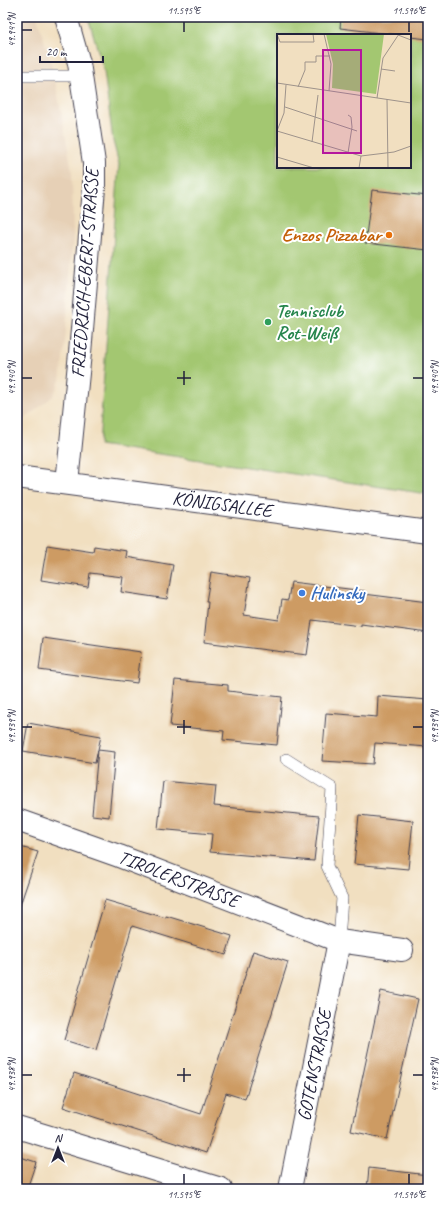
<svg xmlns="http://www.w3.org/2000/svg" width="445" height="1206" font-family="Caveat,sans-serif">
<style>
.built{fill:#e6d0b6}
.green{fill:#a3c771;stroke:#627456;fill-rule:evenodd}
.building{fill:#cd9b63}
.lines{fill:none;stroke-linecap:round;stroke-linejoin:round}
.service-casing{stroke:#413e4f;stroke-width:12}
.minor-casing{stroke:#413e4f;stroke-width:24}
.tertiary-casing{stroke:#413e4f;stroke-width:24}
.secondary-casing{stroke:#413e4f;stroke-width:24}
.service{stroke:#fff;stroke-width:11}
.minor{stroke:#fff;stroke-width:22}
.tertiary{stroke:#fff;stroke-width:22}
.secondary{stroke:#fff;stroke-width:22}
.ticks{fill:none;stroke:#22223b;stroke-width:1.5}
.food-dot{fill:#e8710a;stroke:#fff;stroke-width:1.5}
.leisure-dot{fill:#2e9e5b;stroke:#fff;stroke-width:1.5}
.shop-dot{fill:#3f7fe0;stroke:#fff;stroke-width:1.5}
.labels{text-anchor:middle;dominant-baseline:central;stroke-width:4;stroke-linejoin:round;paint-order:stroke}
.food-label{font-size:19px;font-weight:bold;fill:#c56008;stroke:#fff;text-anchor:end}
.street-label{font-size:19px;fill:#22223b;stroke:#fff}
.leisure-label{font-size:19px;font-weight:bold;fill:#27864d;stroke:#fff;text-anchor:start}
.shop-label{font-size:19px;font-weight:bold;fill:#366cbe;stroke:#fff;text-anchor:start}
.inset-road{fill:none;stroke:#9e938b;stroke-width:1}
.view{fill:#b5179e;fill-opacity:0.15;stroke:#b5179e;stroke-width:2}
.inset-edge{fill:none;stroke:#22223b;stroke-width:2}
.neatline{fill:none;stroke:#22223b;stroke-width:1.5}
.ticks-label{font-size:10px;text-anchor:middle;fill:#22223b}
</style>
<rect width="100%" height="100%" fill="#fff"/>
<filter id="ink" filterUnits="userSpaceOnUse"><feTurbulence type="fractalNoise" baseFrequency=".025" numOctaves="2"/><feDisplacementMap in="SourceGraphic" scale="8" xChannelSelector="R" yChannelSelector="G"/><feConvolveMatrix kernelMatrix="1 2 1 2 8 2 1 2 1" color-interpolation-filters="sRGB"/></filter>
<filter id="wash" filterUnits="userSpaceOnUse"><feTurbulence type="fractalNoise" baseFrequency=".012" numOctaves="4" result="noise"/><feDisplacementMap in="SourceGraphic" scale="16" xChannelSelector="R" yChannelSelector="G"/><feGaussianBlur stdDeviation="0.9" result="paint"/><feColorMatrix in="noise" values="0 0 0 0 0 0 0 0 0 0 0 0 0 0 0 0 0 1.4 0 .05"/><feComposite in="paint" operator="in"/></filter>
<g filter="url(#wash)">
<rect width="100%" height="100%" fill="#f1dfc0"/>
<path class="built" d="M 17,17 L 37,17 L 53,70 L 72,171 L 73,235 L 65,341 L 60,380 L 53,396 L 17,425 Z"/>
<path class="green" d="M 88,17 L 428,17 L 428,494 L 99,445 L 119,164 L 113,141 L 104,71 ZM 278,35 L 410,35 L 410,167 L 278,167 Z"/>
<g id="blocks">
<g class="building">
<path d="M 341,17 L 428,17 L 428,39 L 410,37 L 410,35 L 398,35 L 340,28 Z"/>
<path d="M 372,190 L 428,196 L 428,250 L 365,243 Z"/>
<path d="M 47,545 L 93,552 L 94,546 L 127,551 L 126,557 L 173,565 L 167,599 L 121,592 L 123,577 L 90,573 L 88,587 L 41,580 Z"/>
<path d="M 211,572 L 250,578 L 244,615 L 279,620 L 282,599 L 288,600 L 291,582 L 365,591 L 364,594 L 428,602 L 428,633 L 361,624 L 361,626 L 312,620 L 307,655 L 204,642 L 208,602 L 206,602 Z"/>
<path d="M 43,638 L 141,652 L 137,683 L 39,670 Z"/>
<path d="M 175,680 L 228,685 L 228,691 L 282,697 L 277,745 L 223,740 L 224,731 L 170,726 Z"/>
<path d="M 378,696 L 428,700 L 428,747 L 375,743 L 373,764 L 322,761 L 326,713 L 377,717 Z"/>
<path d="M 28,723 L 101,736 L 95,763 L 23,751 Z"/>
<path d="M 98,750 L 115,752 L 109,817 L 92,815 Z"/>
<path d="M 163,781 L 216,786 L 214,806 L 319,816 L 314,861 L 210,852 L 212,834 L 158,829 Z"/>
<path d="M 359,815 L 413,821 L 408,869 L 354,864 Z"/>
<path d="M 17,846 L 38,852 L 20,905 L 17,905 Z"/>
<path d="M 105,900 L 166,918 L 166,916 L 232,936 L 226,955 L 132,926 L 96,1050 L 64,1040 Z"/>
<path d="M 253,951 L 288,962 L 245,1099 L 226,1093 L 206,1153 L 63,1107 L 74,1073 L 201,1114 Z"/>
<path d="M 381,991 L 418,999 L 387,1139 L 351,1131 Z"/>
<path d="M 17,1156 L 36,1162 L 27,1189 L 17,1189 Z"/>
<path d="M 369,1168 L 428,1175 L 428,1189 L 367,1189 Z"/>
</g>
</g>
</g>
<g filter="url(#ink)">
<use href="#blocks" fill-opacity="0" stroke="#413e4f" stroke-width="1"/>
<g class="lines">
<defs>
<g id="service">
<path d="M 17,76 L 81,76"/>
<path d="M 286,759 L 332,788 L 327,866 L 342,898 L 339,941"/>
</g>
<g id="minor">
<path id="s1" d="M 17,820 L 119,856 L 339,941 L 402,950"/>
<path d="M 17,1127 L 221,1189"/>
<path id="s2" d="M 290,1189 L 339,941"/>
</g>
<path id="tertiary" d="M 66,17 L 79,63 L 94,163 L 94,188 L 80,353 L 67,483"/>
<g id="secondary">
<path id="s3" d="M 17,477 L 428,532"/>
</g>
</defs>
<use href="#service" class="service-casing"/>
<use href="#minor" class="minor-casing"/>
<use href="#tertiary" class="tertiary-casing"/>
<use href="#secondary" class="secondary-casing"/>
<use href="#service" class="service"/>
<use href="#minor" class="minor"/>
<use href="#tertiary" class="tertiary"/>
<use href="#secondary" class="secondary"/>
</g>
</g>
<path class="ticks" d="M 184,22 L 184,32M 409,22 L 409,32M 22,30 L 32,30M 184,371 L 184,385M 22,378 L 32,378M 177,378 L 191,378M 413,378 L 423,378M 184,720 L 184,734M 22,727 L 32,727M 177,727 L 191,727M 413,727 L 423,727M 184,1068 L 184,1082M 22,1075 L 32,1075M 177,1075 L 191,1075M 413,1075 L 423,1075M 184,1174 L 184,1184M 409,1174 L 409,1184"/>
<circle class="food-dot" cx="389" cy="235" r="4"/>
<circle class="leisure-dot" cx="268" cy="322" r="4"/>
<circle class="shop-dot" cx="302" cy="593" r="4"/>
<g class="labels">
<g class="food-label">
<text x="381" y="235">Enzos Pizzabar</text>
</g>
<g class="street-label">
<text transform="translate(85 273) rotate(-86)">FRIEDRICH-EBERT-STRASSE</text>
<text stroke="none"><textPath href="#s3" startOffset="207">KÖNIGSALLEE</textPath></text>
<text stroke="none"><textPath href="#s1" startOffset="172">TIROLERSTRASSE</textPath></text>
<text stroke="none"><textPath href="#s2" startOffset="126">GOTENSTRASSE</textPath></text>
</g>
<g class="leisure-label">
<text x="276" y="311">Tennisclub<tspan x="276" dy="22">Rot-Weiß</tspan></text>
</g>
<g class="shop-label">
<text x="310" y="593">Hulinsky</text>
</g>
</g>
<g transform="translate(277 34)">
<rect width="134" height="134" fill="#f1dfc0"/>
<path d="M 49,0 L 107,0 L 99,60 L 55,54 L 56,30 Z" fill="#a3c771"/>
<path class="inset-road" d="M 0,0 L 3,8 L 37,8 L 36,0M 47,0 L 54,30 L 52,57M 121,1 L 134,6M 104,35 L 118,37M 0,49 L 134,69M 21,53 L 28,36 L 28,28 L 39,28 L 39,22 L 53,22M 100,64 L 106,24 L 122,0M 110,65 L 111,134M 8,73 L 80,97M 71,81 L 74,83 L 75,93 L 71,119M 0,97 L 84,122 L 117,118 L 134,112M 0,97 L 7,79 L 9,51M 35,108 L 41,61M 0,123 L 37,134M 82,134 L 84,122"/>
<path class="view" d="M 46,16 L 84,16 L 84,119 L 46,119 Z"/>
<rect width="134" height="134" class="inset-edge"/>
</g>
<rect width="445" height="1206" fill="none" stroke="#fff" stroke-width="44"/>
<g transform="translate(58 1148)" stroke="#ffffff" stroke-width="3" paint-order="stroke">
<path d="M0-3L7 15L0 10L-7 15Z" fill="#22223b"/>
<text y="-6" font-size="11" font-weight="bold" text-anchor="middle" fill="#22223b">N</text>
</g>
<path d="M40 56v6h63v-6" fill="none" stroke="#22223b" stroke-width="2"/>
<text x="46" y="56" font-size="12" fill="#22223b" stroke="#ffffff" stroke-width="3" paint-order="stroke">20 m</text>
<rect x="22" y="22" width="401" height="1162" class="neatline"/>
<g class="ticks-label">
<text x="184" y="14">11.595°E</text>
<text x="409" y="14">11.596°E</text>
<text transform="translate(11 30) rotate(-90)" y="4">49.941°N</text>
<text transform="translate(11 378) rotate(-90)" y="4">49.940°N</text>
<text transform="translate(434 378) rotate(-90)" y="4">49.940°N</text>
<text transform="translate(11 727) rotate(-90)" y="4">49.939°N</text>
<text transform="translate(434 727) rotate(-90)" y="4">49.939°N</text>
<text transform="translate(11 1075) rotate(-90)" y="4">49.938°N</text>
<text transform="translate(434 1075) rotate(-90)" y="4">49.938°N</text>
<text x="184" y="1198">11.595°E</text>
<text x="409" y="1198">11.596°E</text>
</g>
</svg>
